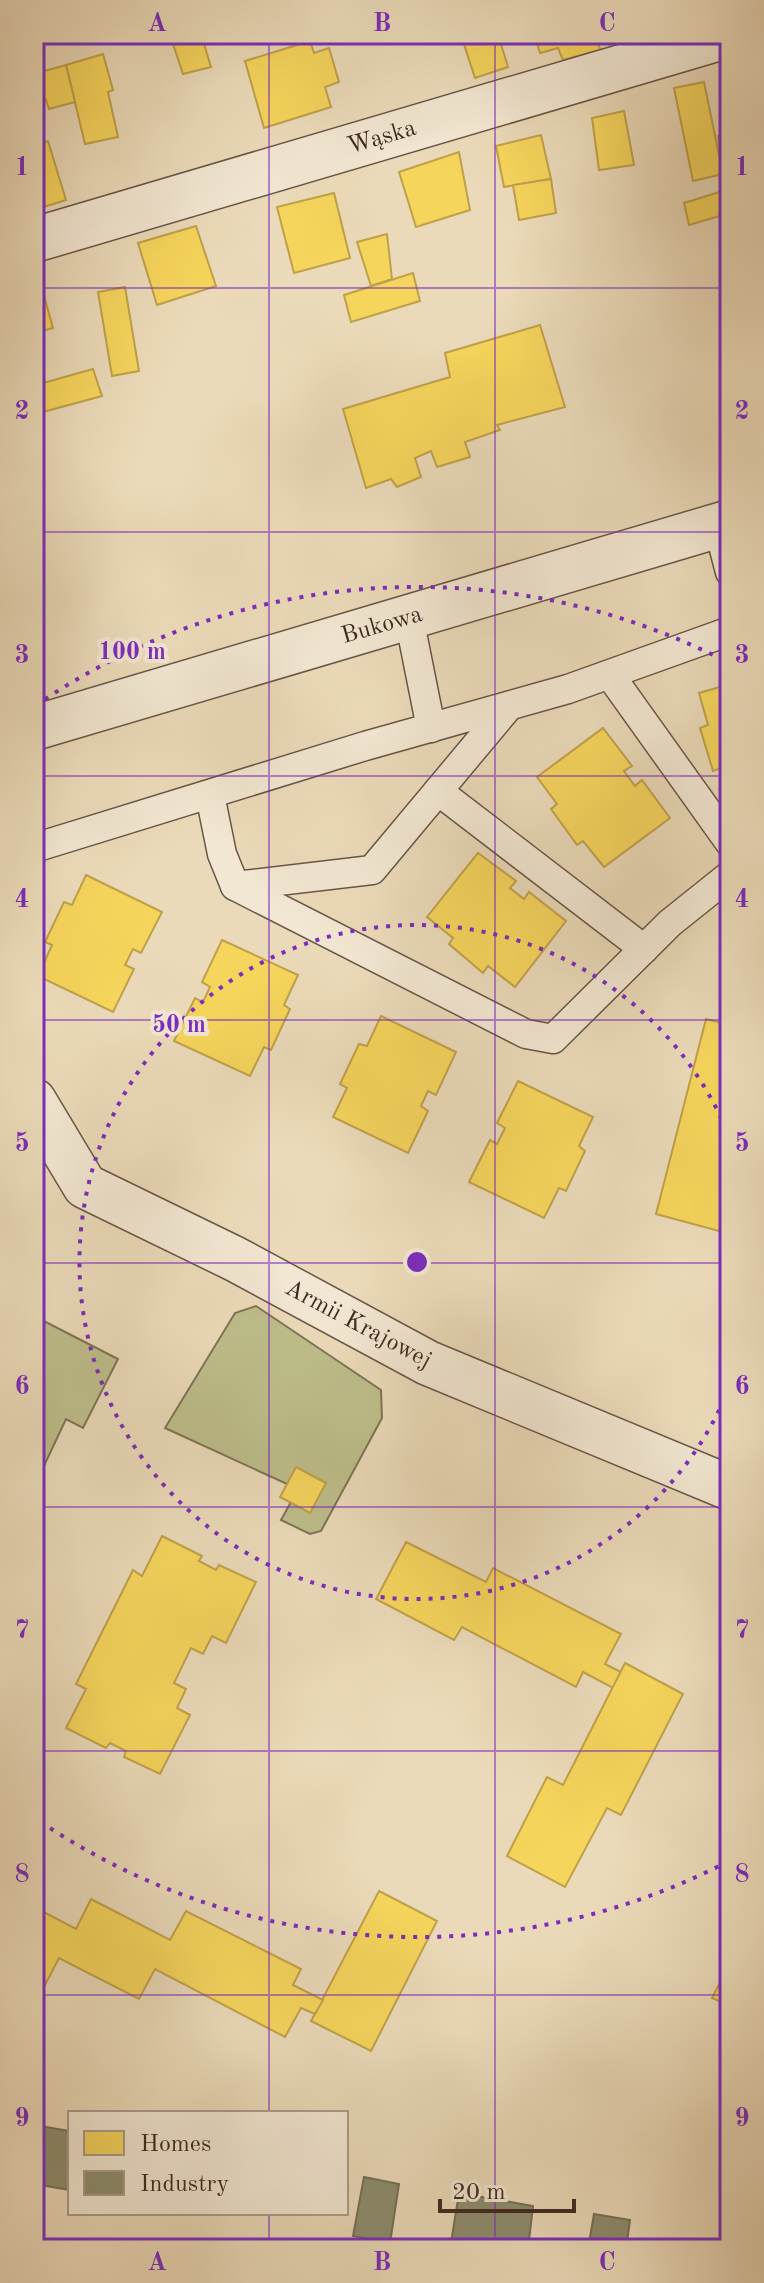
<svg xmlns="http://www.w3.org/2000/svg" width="764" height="2283" font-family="'Old Standard TT',serif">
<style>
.green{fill:#bdbe8b;stroke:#7e7456;stroke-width:2}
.homes{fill:#f6d55c;stroke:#bfa14a;stroke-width:2}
.industry{fill:#8c8c6e;stroke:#756e57;stroke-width:2}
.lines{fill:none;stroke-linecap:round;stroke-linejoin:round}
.service-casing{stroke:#695547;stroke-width:31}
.minor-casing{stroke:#695547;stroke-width:47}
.service{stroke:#f2e7d2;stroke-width:28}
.minor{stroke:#f2e7d2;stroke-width:44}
.grid{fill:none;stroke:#7b2cbf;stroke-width:2;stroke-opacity:0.55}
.ring{fill:none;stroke:#7b2cbf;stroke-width:4;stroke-dasharray:4 8}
.labels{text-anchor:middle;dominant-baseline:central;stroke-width:8;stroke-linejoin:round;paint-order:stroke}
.street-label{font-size:24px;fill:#3e2921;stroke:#f2e7d2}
.centre{fill:#7b2cbf;stroke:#f2e7d2;stroke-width:4}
.ring-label{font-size:24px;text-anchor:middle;font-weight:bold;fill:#7b2cbf;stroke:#f2e7d2;stroke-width:8;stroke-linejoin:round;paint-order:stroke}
.neatline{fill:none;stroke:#7b2cbf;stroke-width:3}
.grid-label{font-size:26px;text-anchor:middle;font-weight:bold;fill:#7b2cbf}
</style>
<rect width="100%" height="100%" fill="#ebdab9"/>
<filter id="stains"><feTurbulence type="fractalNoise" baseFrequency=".0025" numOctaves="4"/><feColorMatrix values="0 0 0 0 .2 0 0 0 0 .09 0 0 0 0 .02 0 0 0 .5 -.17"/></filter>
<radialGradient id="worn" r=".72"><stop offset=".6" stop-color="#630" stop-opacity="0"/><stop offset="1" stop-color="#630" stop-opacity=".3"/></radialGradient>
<g class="green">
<path d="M 256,1306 L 381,1390 L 382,1418 L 321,1531 L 310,1534 L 281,1520 L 298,1489 L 165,1428 L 235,1313 Z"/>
<path d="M 34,1316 L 118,1359 L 83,1428 L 66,1419 L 34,1487 Z"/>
</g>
<g class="homes">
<path d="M 201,34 L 211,67 L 183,74 L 170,35 Z"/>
<path d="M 498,34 L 508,67 L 475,78 L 461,35 Z"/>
<path d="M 534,34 L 587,34 L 588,39 L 597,36 L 600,50 L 563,60 L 558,48 L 540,53 Z"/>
<path d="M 310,41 L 314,53 L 329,48 L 339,82 L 325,87 L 331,107 L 264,128 L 245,61 Z"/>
<path d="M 103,54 L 113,90 L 108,92 L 118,137 L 85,144 L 66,65 Z"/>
<path d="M 66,65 L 75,102 L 49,109 L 46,100 L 34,103 L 34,74 Z"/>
<path d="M 704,82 L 723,174 L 693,181 L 674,88 Z"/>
<path d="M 624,111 L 634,165 L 599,170 L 592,118 Z"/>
<path d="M 730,134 L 730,213 L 689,225 L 684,203 L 726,190 L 718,136 Z"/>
<path d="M 541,135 L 551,179 L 504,187 L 496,146 Z"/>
<path d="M 48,141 L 66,200 L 34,210 L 34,145 Z"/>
<path d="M 459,152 L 470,210 L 416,227 L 399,172 Z"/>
<path d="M 551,179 L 556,213 L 519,220 L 513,185 Z"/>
<path d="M 334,193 L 350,258 L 294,273 L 277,207 Z"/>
<path d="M 196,226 L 216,286 L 157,305 L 138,243 Z"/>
<path d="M 387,234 L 392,279 L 371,286 L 357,242 Z"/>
<path d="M 413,273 L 420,301 L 351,322 L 344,295 Z"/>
<path d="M 40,281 L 53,328 L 34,333 L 34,282 Z"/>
<path d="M 125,287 L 139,371 L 112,376 L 98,292 Z"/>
<path d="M 540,325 L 565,407 L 497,425 L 500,430 L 465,442 L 470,457 L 437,467 L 431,451 L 415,458 L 421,477 L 397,487 L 391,479 L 366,488 L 343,409 L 450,377 L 445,353 Z"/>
<path d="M 93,369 L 102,396 L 43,412 L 36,385 Z"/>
<path d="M 730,684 L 730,799 L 721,768 L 713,771 L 700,728 L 708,725 L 699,693 Z"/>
<path d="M 603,728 L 632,766 L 624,771 L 635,786 L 642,780 L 670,818 L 604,867 L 583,841 L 577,845 L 551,809 L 557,804 L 537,777 Z"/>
<path d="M 478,853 L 516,881 L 510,888 L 524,899 L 529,892 L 566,921 L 515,987 L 488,966 L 483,973 L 449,944 L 453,938 L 427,917 Z"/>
<path d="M 86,875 L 162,912 L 141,953 L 133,949 L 125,965 L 134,969 L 113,1012 L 38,976 L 52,945 L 45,942 L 64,902 L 72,905 Z"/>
<path d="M 222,940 L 298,975 L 284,1005 L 290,1009 L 271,1050 L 264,1047 L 250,1076 L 174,1041 L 195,998 L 203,1002 L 210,987 L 202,982 Z"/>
<path d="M 381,1016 L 456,1052 L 436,1095 L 428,1091 L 421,1106 L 428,1111 L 408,1153 L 333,1117 L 347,1088 L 340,1084 L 359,1044 L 367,1046 Z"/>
<path d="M 706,1019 L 730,1025 L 730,1234 L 656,1214 Z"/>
<path d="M 518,1081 L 593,1117 L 579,1146 L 585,1151 L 566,1191 L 559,1188 L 544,1218 L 469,1182 L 490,1140 L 497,1144 L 505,1128 L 497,1123 Z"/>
<path d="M 296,1467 L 326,1483 L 310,1513 L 280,1497 Z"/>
<path d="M 162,1536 L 202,1556 L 199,1561 L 216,1570 L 219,1565 L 256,1582 L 226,1643 L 212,1636 L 203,1654 L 191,1648 L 174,1683 L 186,1689 L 177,1708 L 190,1715 L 160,1774 L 124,1757 L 126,1751 L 110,1743 L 106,1748 L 66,1728 L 86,1689 L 76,1684 L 133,1570 L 142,1576 Z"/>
<path d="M 406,1542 L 486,1582 L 493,1568 L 621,1634 L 605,1664 L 621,1672 L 613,1688 L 583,1672 L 576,1687 L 462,1627 L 454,1640 L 376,1599 Z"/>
<path d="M 625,1663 L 683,1694 L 621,1815 L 607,1808 L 565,1887 L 507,1856 L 547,1777 L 563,1785 Z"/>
<path d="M 379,1891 L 437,1921 L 371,2051 L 311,2021 Z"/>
<path d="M 91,1899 L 170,1940 L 186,1911 L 301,1969 L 293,1985 L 323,2000 L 315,2014 L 301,2008 L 285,2037 L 155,1969 L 139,1999 L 59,1958 L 44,1987 L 34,1982 L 34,1907 L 76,1929 Z"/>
<path d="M 730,1963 L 730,2006 L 712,1998 Z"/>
</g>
<g class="industry">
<path d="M 34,2125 L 70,2131 L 70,2190 L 34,2184 Z"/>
<path d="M 364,2177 L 399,2184 L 390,2243 L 353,2236 Z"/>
<path d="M 459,2193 L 533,2206 L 528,2249 L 450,2249 Z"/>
<path d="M 594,2214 L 630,2220 L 626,2249 L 588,2249 Z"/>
</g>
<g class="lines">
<defs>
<g id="service">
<path d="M 718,526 L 730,572"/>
<path d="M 409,618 L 431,728"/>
<path d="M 610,675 L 730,843"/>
<path d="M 438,791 L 644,949"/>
<path d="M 210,795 L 222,854 L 235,886 L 526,1034 L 553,1039 L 670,923 L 730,875"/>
<path d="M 34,848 L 365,746 L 568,689 L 730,631"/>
<path d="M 235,886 L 372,870 L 509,706"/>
</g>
<g id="minor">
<path d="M 34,240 L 730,35"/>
<path d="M 34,728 L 730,522"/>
<path d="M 34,1101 L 85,1186 L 235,1259 L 428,1363 L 730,1488"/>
</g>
</defs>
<use href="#service" class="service-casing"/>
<use href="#minor" class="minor-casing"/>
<use href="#service" class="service"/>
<use href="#minor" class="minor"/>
</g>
<path class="grid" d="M 269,34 L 269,2113M 495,34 L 495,2249M 34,288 L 730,288M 34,532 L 730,532M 34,776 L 730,776M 34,1020 L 730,1020M 34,1263 L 730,1263M 34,1507 L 730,1507M 34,1751 L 730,1751M 34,1995 L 730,1995M 269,2213 L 269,2249"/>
<g class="ring">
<path d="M729 1388A337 337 0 1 1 729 1136"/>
<path d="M729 1861A675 675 0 0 1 35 1818M35 706A675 675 0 0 1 729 663"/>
</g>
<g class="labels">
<g class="street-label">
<text transform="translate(382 138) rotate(-16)">Wąska</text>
<text transform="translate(382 626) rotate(-16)">Bukowa</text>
<text transform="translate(358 1325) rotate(28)">Armii Krajowej</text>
</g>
</g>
<circle cx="417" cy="1262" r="12" class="centre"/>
<g class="ring-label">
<text x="132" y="659">100 m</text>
<text x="179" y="1032">50 m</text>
</g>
<rect width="764" height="2283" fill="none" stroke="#ebdab9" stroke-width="88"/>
<rect x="68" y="2111" width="280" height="104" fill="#f2e7d2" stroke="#aa9b8b" stroke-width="2"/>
<rect x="84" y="2131" width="40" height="24" fill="#f6d55c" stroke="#aa9b8b" stroke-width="2"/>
<text x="140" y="2151" font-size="24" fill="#3e2921">Homes</text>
<rect x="84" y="2171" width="40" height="24" fill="#8c8c6e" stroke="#aa9b8b" stroke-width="2"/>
<text x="140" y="2191" font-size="24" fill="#3e2921">Industry</text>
<path d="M440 2199v12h134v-12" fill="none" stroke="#3e2921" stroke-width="4"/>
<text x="452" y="2199" font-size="24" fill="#3e2921" stroke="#f2e7d2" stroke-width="6" paint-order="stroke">20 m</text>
<rect x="44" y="44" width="676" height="2195" class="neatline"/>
<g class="grid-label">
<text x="157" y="31">A</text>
<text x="382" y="31">B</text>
<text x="607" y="31">C</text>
<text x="22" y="175">1</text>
<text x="742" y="175">1</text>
<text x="22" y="419">2</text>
<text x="742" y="419">2</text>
<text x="22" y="663">3</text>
<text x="742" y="663">3</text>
<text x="22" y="907">4</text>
<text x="742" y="907">4</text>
<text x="22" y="1151">5</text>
<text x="742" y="1151">5</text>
<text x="22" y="1394">6</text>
<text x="742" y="1394">6</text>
<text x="22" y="1638">7</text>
<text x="742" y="1638">7</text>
<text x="22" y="1882">8</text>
<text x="742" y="1882">8</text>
<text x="22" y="2126">9</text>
<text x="742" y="2126">9</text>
<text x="157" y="2270">A</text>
<text x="382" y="2270">B</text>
<text x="607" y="2270">C</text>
</g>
<rect width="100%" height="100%" filter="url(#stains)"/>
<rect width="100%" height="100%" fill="url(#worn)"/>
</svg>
